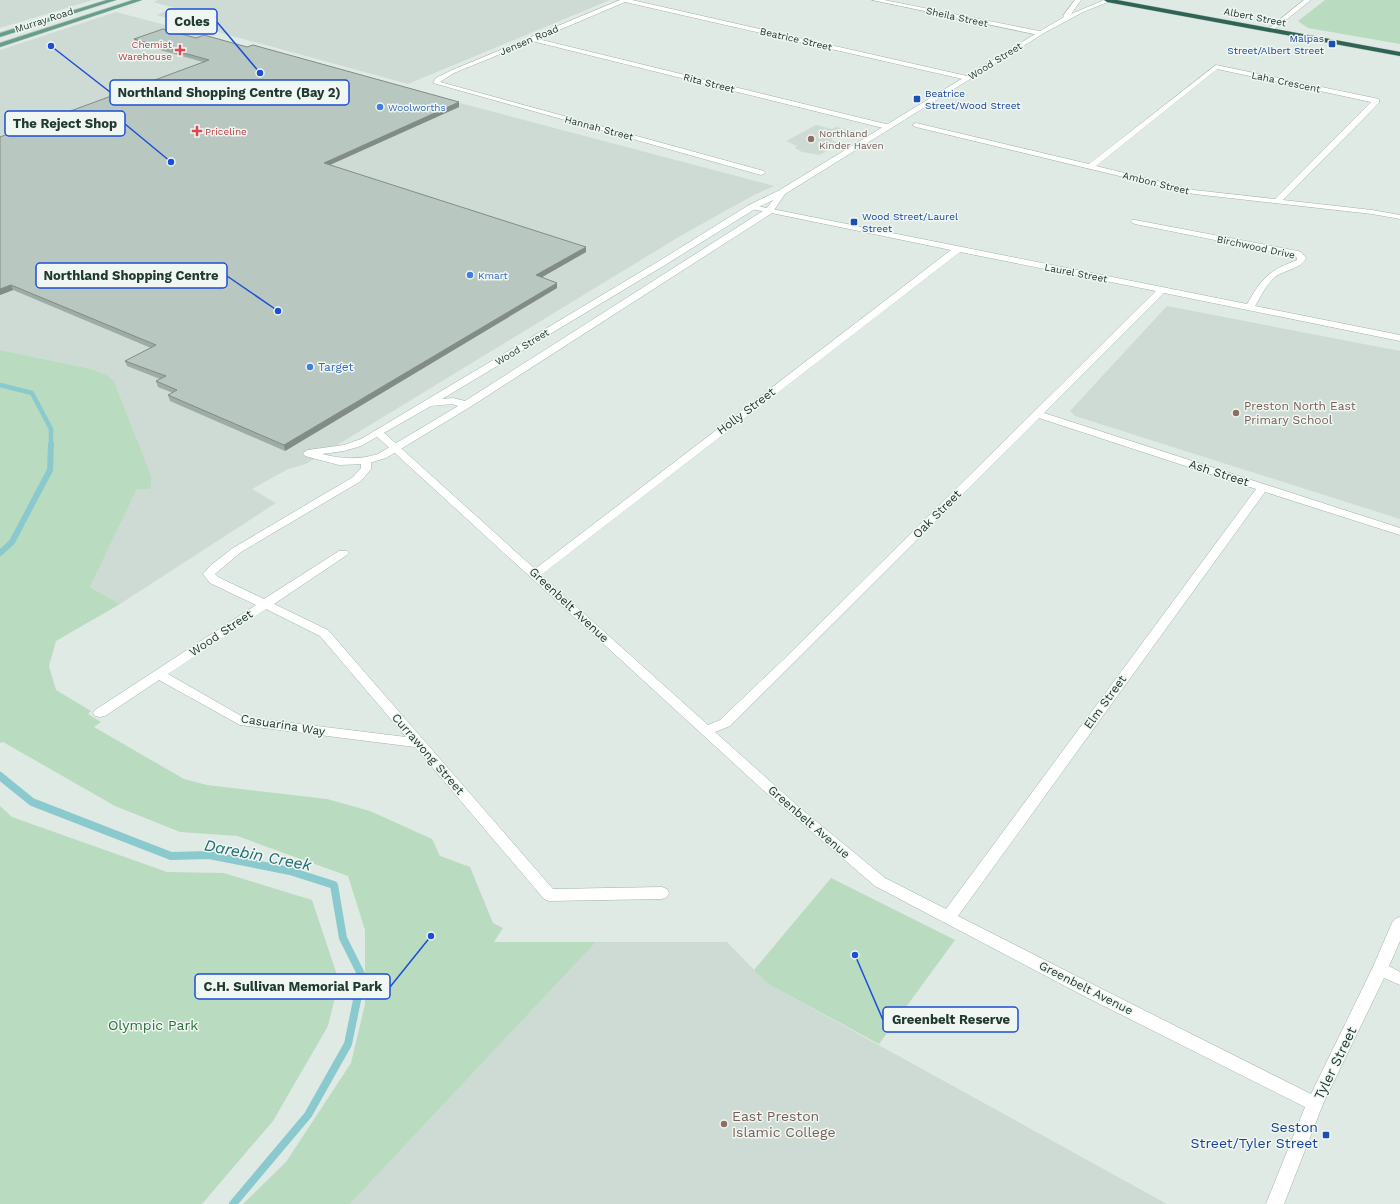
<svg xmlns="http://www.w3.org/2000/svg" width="1400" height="1204" font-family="'Work Sans',sans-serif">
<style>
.built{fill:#cedad4}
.green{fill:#b9dbc0}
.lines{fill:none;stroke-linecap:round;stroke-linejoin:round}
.stream-far2{stroke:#8ac9cd;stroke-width:4.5}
.stream-far1{stroke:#8ac9cd;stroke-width:6}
.stream{stroke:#8ac9cd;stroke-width:8}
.street-casing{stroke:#a3b2ab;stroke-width:1}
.secondary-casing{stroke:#9fb5ac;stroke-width:1}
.primary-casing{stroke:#bcc4c1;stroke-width:1}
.highway-casing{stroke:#bcc4c1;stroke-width:1}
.street{fill:#fff;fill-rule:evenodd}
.secondary{fill:#fff;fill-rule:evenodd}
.primary{fill:#669e8b;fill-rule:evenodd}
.highway{fill:#2f6455;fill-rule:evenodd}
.wall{fill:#9eaca5}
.shaded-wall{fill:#818c86}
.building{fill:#b8c8c0;stroke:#818c86}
.transit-dot{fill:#1a4fb4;stroke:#f0f7f3;stroke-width:1.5}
.health-dot{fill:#e0444e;stroke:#f0f7f3;stroke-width:1.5}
.shop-dot{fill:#3f7fe0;stroke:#f0f7f3;stroke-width:1.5}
.education-dot{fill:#8d6e63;stroke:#f0f7f3;stroke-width:1.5}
.labels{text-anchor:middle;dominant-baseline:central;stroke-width:3;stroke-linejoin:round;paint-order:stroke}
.far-street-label{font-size:10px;fill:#213a31;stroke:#f0f7f3}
.far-transit-label{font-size:10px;fill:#164399;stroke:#f0f7f3;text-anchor:start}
.far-health-label{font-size:10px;fill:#be3a42;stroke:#f0f7f3;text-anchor:end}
.far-shop-label{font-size:10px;fill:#366cbe;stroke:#f0f7f3;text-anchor:start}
.far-education-label{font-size:10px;fill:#785e54;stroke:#f0f7f3;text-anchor:start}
.shop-label{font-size:12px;fill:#366cbe;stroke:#f0f7f3;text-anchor:start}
.education-label{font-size:12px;fill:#785e54;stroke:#f0f7f3;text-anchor:start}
.street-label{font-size:12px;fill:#213a31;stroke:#f0f7f3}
.near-park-label{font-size:14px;fill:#2e6f41;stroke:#f0f7f3}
.near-street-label{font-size:14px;fill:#213a31;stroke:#f0f7f3}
.near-education-label{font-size:14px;fill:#785e54;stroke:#f0f7f3;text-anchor:start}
.near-transit-label{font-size:14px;fill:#164399;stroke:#f0f7f3;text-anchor:end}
.near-water-label{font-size:16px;font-style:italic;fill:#1f6c73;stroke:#f0f7f3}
.leader{fill:none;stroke:#1d4ed8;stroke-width:1.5}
.callout-dot{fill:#1d4ed8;stroke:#f0f7f3;stroke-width:1.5}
.callout{fill:#f0f7f3;stroke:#1d4ed8;stroke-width:1.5}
.callout-label{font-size:13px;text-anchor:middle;font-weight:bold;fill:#213a31}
</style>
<rect width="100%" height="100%" fill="#e0eae5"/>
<g class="built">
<path d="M 0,0 L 93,0 L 0,28 Z"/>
<path d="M 158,0 L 610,0 L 408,84 L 156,15 L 175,8 L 153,2 Z"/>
<path d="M 116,12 L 774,186 L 754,195 L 682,235 L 306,464 L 288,469 L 252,489 L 276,503 L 120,604 L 90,587 L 137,489 L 149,489 L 151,484 L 151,475 L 114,381 L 107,375 L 92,369 L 0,350 L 0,50 Z"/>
<path d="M 816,125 L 832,129 L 836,127 L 856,131 L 846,137 L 839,135 L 831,140 L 839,143 L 820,155 L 802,152 L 795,148 L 797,146 L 786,141 Z"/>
<path d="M 1167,306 L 1400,351 L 1400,519 L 1075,416 L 1070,411 Z"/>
<path d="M 596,942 L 727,942 L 768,984 L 1167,1204 L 350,1204 Z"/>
</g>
<g class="green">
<path d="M 1325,0 L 1400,0 L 1400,44 L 1308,28 L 1298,21 Z"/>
<path d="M 0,350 L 92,369 L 107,375 L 114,381 L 151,475 L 151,484 L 150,489 L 137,489 L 90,587 L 120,604 L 56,641 L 49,666 L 56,690 L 91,711 L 88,714 L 101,722 L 94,727 L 184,779 L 207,785 L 327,799 L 370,811 L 432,839 L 440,856 L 470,867 L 493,923 L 503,928 L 494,942 L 596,942 L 350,1204 L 243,1204 L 286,1162 L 351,1063 L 365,1004 L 365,930 L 348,876 L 237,836 L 180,832 L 115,806 L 3,742 L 0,743 Z"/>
<path d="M 0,806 L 12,817 L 167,872 L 224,873 L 312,900 L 339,981 L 328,1026 L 273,1121 L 202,1204 L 0,1204 Z"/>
<path d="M 831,878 L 955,940 L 879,1044 L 768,984 L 754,970 Z"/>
</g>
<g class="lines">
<path class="stream-far2" d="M 0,385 L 32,393 L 51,429 L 51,445"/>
<path class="stream-far1" d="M 0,553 L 12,542 L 50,470 L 51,444"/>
<path class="stream" d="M 0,776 L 32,802 L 171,856 L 209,855 L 290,871 L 334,885 L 343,938 L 362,976 L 348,1044 L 308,1115 L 233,1204"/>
<defs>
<g id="street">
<path d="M 620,0 L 632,0 L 967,76 L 970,78 L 967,80 L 625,2 L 538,39 L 890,125 L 891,127 L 887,129 L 532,41 L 454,73 L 440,82 L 764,171 L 765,173 L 761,175 L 433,83 L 436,78 L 450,71 Z"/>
<path d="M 872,0 L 884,0 L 1039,31 L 1042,33 L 1039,35 Z"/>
<path d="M 1304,0 L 1311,0 L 1272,31 L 1268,31 L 1268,29 Z"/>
<path d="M 1216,65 L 1379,99 L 1379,103 L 1283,200 L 1372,210 L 1400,215 L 1400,219 L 1372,214 L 1194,194 L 916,127 L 912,125 L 916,123 L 1089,164 ZM 1217,69 L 1371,102 L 1275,199 L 1194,190 L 1096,166 Z"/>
<path d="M 749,205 L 752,205 L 1247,304 C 1262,278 1268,271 1297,260 L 1297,258 L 1295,256 L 1135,224 L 1131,222 L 1132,220 L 1135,220 L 1298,251 L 1301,252 L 1306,258 C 1301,269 1284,270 1275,277 C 1266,285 1261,296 1255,306 L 1400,335 L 1400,341 L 1164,293 L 1044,413 L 1400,528 L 1400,535 L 1265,492 L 958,916 L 1098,987 L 1311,1094 L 1372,969 L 1392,923 L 1395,919 L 1400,917 L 1400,941 L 1389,966 L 1400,972 L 1400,985 L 1384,978 L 1323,1104 L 1284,1204 L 1266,1204 L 1305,1107 L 1086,997 L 875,886 L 763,790 L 373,433 L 374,431 L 382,431 L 535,569 L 951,250 L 752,209 L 748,207 ZM 960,252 L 1156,291 L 783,660 L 720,720 L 708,725 L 541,575 ZM 1039,418 L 1256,489 L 946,909 L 885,878 L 800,808 L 715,732 L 730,726 Z"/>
<path d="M 366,458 L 371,461 L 371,469 L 361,481 L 241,552 L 215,574 L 218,577 L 264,599 L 339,551 L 347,551 L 349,553 L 347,555 L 274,604 L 328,630 L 553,889 L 662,887 L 667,889 L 669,893 L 667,897 L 662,899 L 549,901 L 544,899 L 415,747 L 240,725 L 159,680 L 105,716 L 100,717 L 95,716 L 93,713 L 95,710 L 256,605 L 210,583 L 203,574 L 211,565 L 233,548 L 353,477 L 361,468 L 361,461 ZM 266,609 L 320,636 L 406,737 L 243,717 L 168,674 Z"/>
</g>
<path id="secondary" d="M 1075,0 L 1081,0 L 1071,14 L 1104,0 L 1113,0 L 1083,12 L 1044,33 L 785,194 L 772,213 L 470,407 L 386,458 L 366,464 L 339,465 L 305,456 L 303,453 L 308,450 L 344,445 L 361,439 L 659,261 L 749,205 L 778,191 L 1040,31 L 1064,17 L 1063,16 ZM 773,200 L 766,209 L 465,401 L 453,398 L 442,399 L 665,265 L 755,209 ZM 452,404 L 458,406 L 378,454 C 359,460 341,459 322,454 L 344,451 L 361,446 L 431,406 Z"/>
<g id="primary">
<path d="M 107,0 L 116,0 L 0,37 L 0,33 Z"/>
<path d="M 133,0 L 142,0 L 0,47 L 0,43 Z"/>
</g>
<path id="highway" d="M 1104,0 L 1117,0 L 1400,52 L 1400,56 L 1107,2 Z"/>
</defs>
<use href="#street" class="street-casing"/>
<use href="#secondary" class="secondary-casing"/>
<use href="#primary" class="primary-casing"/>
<use href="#highway" class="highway-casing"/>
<use href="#street" class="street"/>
<use href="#secondary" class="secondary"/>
<use href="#primary" class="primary"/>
<use href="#highway" class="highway"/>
</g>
<path class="wall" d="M 196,38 L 459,107 L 330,165 L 586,252 L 542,277 L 557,288 L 285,451 L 170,401 L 168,395 L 173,393 L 158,387 L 156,381 L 160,379 L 127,366 L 125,361 L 151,348 L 13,290 L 0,295 L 203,62 L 135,43 L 134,39 Z"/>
<g class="shaded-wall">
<path d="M 459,102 L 459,107 L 325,167 L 324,163 Z"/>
<path d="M 586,247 L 586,252 L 537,280 L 536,275 Z"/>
<path d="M 557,283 L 557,288 L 285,451 L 284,445 Z"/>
<path d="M 11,285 L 13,290 L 0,295 L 0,289 Z"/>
</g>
<path class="building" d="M 163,29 L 196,38 L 204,35 L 247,47 L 253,45 L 459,102 L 324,163 L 586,247 L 536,275 L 557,283 L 284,445 L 168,395 L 177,390 L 156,381 L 166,376 L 125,361 L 156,345 L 11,285 L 0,289 L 0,137 L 209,60 L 134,39 Z"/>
<g class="transit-dot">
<rect x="1328" y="40" width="8" height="8" rx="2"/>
<rect x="913" y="95" width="8" height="8" rx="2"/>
<rect x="850" y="218" width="8" height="8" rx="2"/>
<rect x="1322" y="1131" width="8" height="8" rx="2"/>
</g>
<g class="health-dot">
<path d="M178 44h4v4h4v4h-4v4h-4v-4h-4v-4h4z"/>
<path d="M195 125h4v4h4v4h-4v4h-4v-4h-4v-4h4z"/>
</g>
<g class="shop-dot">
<circle cx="380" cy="107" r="4"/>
<circle cx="470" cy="275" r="4"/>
<circle cx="310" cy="367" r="4"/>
</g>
<g class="education-dot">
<circle cx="811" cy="139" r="4"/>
<circle cx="1236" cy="413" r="4"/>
<circle cx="724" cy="1124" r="4"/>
</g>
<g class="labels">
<g class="far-street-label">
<text transform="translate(957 17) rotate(12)">Sheila Street</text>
<text transform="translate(1255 17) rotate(11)">Albert Street</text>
<text transform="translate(44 20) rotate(-18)">Murray Road</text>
<text transform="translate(796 39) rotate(13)">Beatrice Street</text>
<text transform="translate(529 40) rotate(-23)">Jensen Road</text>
<text transform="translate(995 61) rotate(-32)">Wood Street</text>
<text transform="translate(1286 82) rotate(12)">Laha Crescent</text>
<text transform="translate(709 83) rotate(14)">Rita Street</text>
<text transform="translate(599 128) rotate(15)">Hannah Street</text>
<text transform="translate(1156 183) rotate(14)">Ambon Street</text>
<text transform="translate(1256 247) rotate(12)">Birchwood Drive</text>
<text transform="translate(1076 273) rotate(11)">Laurel Street</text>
<text transform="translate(522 347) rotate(-31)">Wood Street</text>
</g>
<g class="far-transit-label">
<text x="1324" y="38" text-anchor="end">Malpas<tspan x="1324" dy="12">Street/Albert Street</tspan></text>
<text x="925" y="93">Beatrice<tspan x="925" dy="12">Street/Wood Street</tspan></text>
<text x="862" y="216">Wood Street/Laurel<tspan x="862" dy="12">Street</tspan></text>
</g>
<g class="far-health-label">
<text x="172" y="44">Chemist<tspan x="172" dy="12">Warehouse</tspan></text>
<text x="205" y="131" text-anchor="start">Priceline</text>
</g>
<g class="far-shop-label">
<text x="388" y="107">Woolworths</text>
<text x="478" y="275">Kmart</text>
</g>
<g class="far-education-label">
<text x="819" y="133">Northland<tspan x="819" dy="12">Kinder Haven</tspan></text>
</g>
<g class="shop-label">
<text x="318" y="367">Target</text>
</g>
<g class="education-label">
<text x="1244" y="406">Preston North East<tspan x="1244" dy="14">Primary School</tspan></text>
</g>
<g class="street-label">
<text transform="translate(746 411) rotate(-37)">Holly Street</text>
<text transform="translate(1219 473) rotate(18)">Ash Street</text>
<text transform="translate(937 514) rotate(-45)">Oak Street</text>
<text transform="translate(569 605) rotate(43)">Greenbelt Avenue</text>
<text transform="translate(221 633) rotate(-34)">Wood Street</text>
<text transform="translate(1105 702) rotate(-54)">Elm Street</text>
<text transform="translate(283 725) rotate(9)">Casuarina Way</text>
<text transform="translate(428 754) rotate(49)">Currawong Street</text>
<text transform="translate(809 822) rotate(41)">Greenbelt Avenue</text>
<text transform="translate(1086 988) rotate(27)">Greenbelt Avenue</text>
</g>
<g class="near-park-label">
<text x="153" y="1025">Olympic Park</text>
</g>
<g class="near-street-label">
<text transform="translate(1335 1063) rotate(-64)">Tyler Street</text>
</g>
<g class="near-education-label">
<text x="732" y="1116">East Preston<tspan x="732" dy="16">Islamic College</tspan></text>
</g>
<g class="near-transit-label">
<text x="1318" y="1127">Seston<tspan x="1318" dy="16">Street/Tyler Street</tspan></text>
</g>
<g class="near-water-label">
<text transform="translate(258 855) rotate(11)">Darebin Creek</text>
</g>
</g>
<path class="leader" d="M260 73L217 22M51 46L110 92M171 162L125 124M278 311L227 276M431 936L390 987M855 955L883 1020"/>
<g class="callout-dot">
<circle cx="260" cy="73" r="4"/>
<circle cx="51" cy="46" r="4"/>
<circle cx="171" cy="162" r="4"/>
<circle cx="278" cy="311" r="4"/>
<circle cx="431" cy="936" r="4"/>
<circle cx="855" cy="955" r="4"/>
</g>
<g class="callout">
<rect x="166" y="9" width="51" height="25" rx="4"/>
<rect x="110" y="80" width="239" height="25" rx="4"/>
<rect x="5" y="111" width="120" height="25" rx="4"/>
<rect x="36" y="263" width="191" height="25" rx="4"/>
<rect x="195" y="974" width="195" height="25" rx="4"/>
<rect x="883" y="1007" width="135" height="25" rx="4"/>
</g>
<g class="callout-label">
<text x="192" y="26">Coles</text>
<text x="229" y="97">Northland Shopping Centre (Bay 2)</text>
<text x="65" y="128">The Reject Shop</text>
<text x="131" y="280">Northland Shopping Centre</text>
<text x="293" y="991">C.H. Sullivan Memorial Park</text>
<text x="951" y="1024">Greenbelt Reserve</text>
</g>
</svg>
